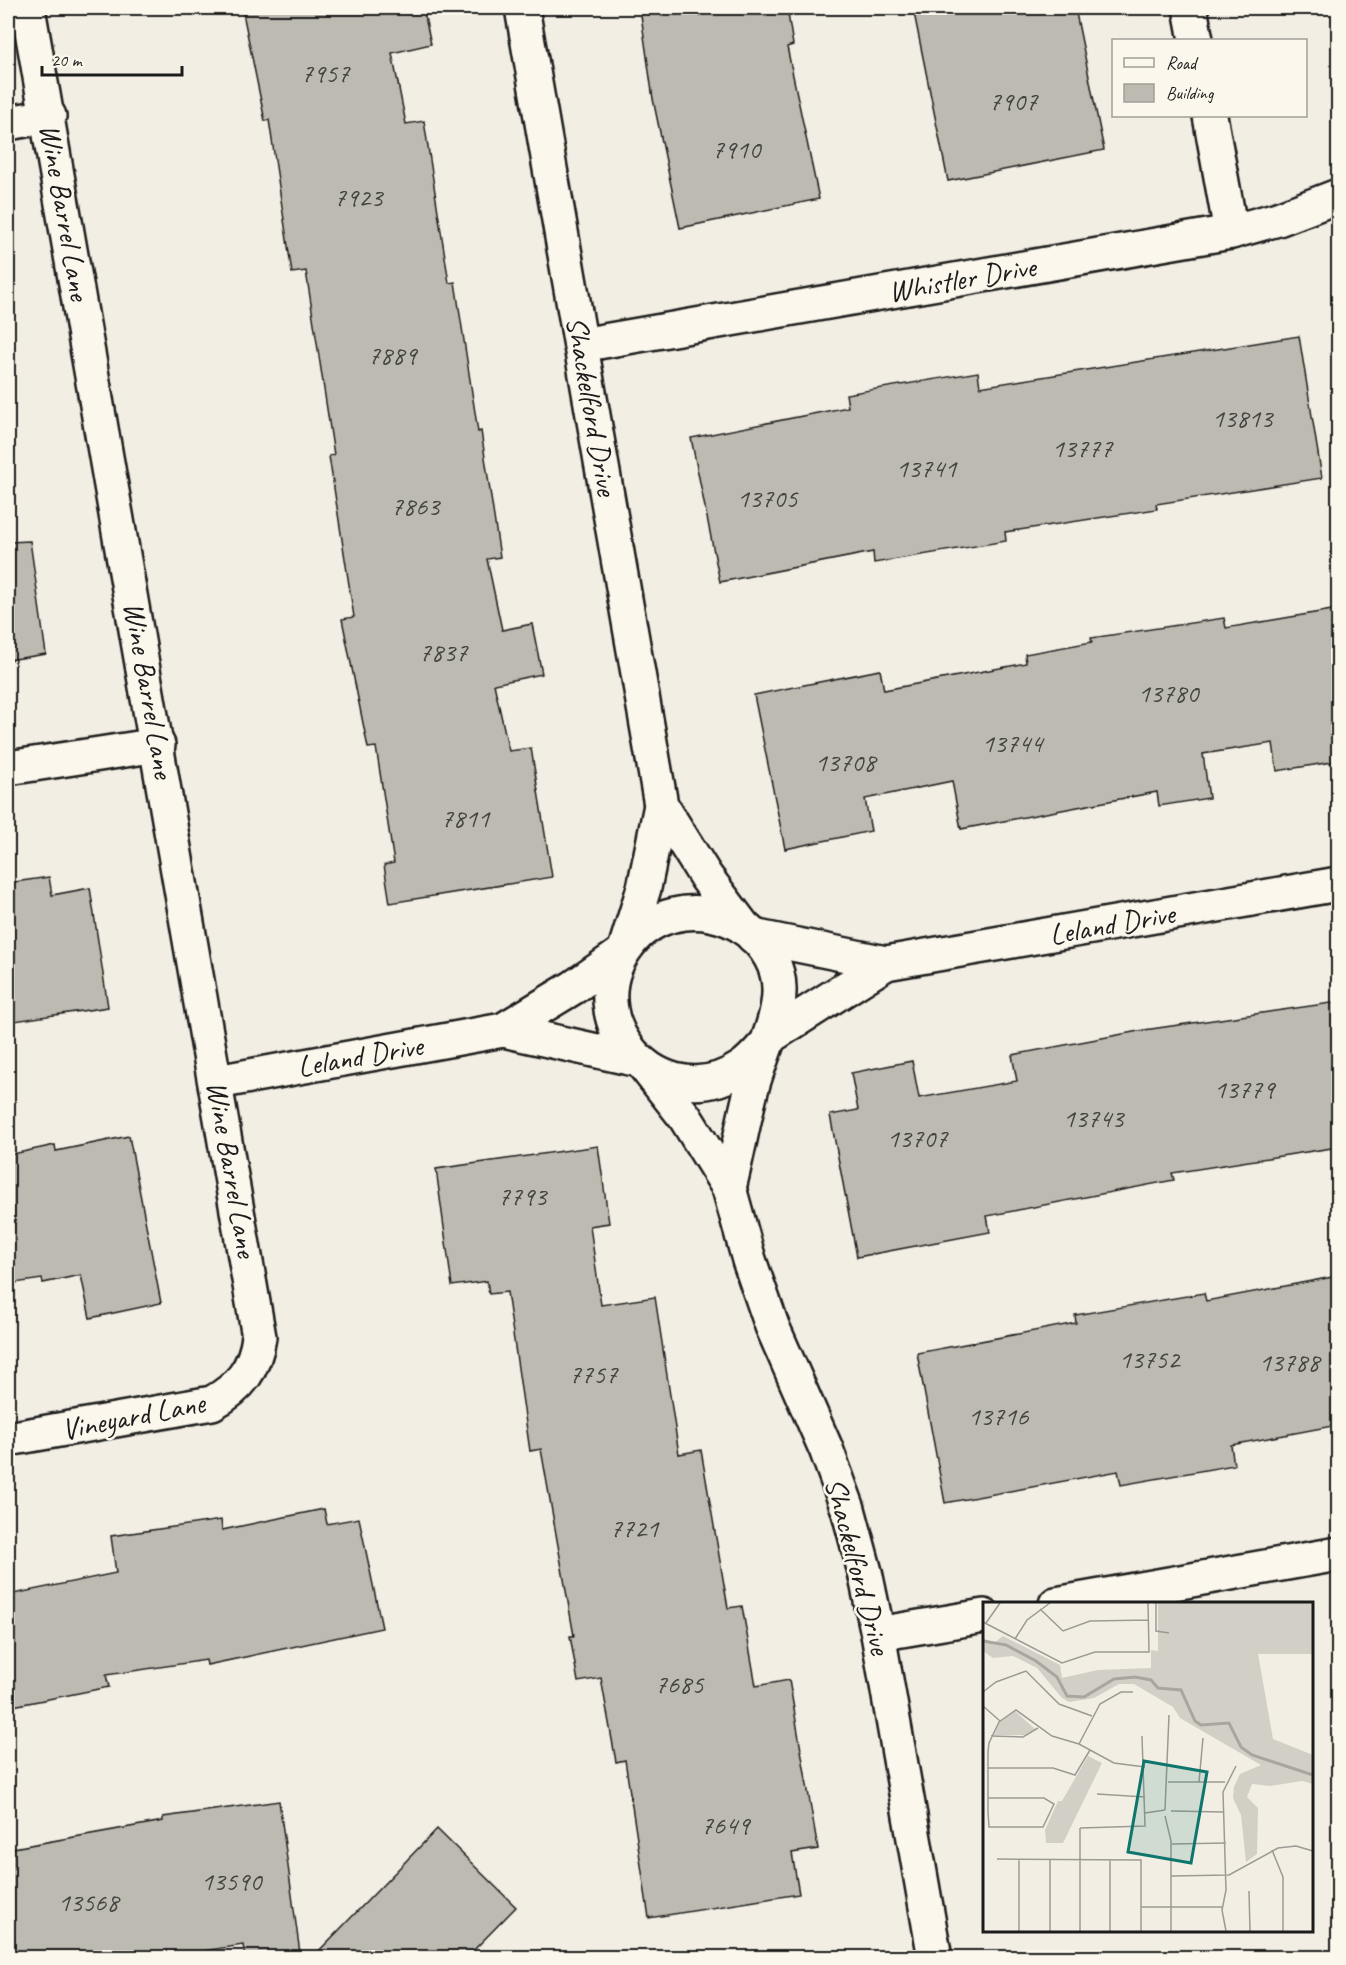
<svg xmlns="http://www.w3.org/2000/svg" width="1346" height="1965" font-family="Caveat,sans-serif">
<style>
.building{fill:#bdbab1;stroke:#1c1c1c;stroke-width:1.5}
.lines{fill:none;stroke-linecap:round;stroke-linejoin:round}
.minor-casing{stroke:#1c1c1c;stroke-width:38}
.minor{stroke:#fbf7ec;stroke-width:33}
.labels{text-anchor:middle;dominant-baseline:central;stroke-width:5;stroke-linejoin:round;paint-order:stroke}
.number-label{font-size:27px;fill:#444441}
.street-label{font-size:30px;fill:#1c1c1c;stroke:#fbf7ec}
.inset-river{fill:none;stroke:#a9a6a0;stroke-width:3}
.inset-road{fill:none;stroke:#9c9a94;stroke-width:1.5}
.view{fill:#0f766e;fill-opacity:0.15;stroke:#0f766e;stroke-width:3}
.inset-edge{fill:none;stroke:#1c1c1c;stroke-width:3}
</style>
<rect width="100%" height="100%" fill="#f2eee4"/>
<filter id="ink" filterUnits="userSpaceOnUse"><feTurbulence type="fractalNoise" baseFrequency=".0167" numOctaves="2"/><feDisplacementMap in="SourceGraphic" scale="12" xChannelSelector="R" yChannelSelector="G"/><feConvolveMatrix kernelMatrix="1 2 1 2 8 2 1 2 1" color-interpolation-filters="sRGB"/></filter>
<g filter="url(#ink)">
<g class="building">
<path d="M 242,8 L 423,8 L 431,44 L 392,53 L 406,124 L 424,121 L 449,283 L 455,282 L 478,432 L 481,431 L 500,557 L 487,559 L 502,630 L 532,624 L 542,674 L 494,684 L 509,751 L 531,748 L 552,877 L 390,903 L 384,865 L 394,863 L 376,747 L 368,748 L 342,619 L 354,617 L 329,456 L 334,455 L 306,271 L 292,273 L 269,120 L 265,121 Z"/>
<path d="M 640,8 L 787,8 L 793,45 L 787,47 L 819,199 L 680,228 L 653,99 Z"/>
<path d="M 913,8 L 1075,8 L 1104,150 L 948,181 Z"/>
<path d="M 1299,336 L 1322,478 L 1156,504 L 1157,509 L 1005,532 L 1006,541 L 874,563 L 873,552 L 720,582 L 691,438 L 848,407 L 846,394 L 978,372 L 980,387 Z"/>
<path d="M 30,541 L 46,654 L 8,660 L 8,542 Z"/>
<path d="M 1338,609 L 1338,761 L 1277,771 L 1273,743 L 1203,754 L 1209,798 L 1159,806 L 1157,792 L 961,829 L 952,781 L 865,799 L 871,831 L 785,849 L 754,695 L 880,670 L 884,690 L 1026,663 L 1025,654 L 1092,642 L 1091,638 L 1224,618 L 1226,628 Z"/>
<path d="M 49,877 L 52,895 L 90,888 L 108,1007 L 8,1022 L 8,883 Z"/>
<path d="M 1338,1002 L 1338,1147 L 1172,1173 L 1174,1180 L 987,1216 L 990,1232 L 857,1257 L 830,1115 L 858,1110 L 851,1073 L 912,1061 L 919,1098 L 1017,1081 L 1012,1055 L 1144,1030 Z"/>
<path d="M 129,1136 L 161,1303 L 90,1318 L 81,1275 L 43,1283 L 42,1279 L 8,1284 L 8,1155 L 55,1145 L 56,1151 Z"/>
<path d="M 598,1146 L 609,1223 L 590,1226 L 601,1305 L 655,1297 L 679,1454 L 701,1450 L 728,1608 L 742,1606 L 756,1686 L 789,1680 L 818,1849 L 792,1853 L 799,1894 L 649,1918 L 625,1760 L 616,1762 L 601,1678 L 578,1682 L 570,1636 L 574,1636 L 541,1449 L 530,1451 L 507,1292 L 489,1294 L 487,1281 L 452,1286 L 436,1169 Z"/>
<path d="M 1338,1276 L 1338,1425 L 1231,1445 L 1234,1465 L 1121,1485 L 1118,1471 L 945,1503 L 917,1353 L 1076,1323 L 1075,1315 L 1204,1293 L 1206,1301 Z"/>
<path d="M 324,1509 L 327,1524 L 359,1518 L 382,1628 L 207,1665 L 206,1660 L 106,1675 L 109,1687 L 8,1707 L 8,1595 L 116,1573 L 111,1536 L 221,1520 L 222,1530 Z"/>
<path d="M 279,1801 L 300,1953 L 245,1958 L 243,1945 L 154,1958 L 8,1958 L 8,1849 L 163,1821 L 163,1817 Z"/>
<path d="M 437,1829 L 516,1907 L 466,1958 L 312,1958 Z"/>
</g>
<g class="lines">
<defs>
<g id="minor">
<path d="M 522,8 L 661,805 L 706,877 L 745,929"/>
<path d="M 1190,8 L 1196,40"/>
<path d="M 1210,116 L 1231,232"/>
<path d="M 8,123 L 49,116"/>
<path d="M 581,345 L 1231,232 L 1278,219 L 1338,196"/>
<path d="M 8,768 L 158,745"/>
<path d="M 753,936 L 886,963 L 1338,884"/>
<path d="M 626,946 L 644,888 L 661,805"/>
<path d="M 503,1030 L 638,1060"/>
<path d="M 771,1036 L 886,963"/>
<path d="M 644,1065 L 685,1117 L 729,1188 L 749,1260 L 772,1326 L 826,1449 L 848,1509 L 865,1572 L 878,1634 L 935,1958"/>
<path d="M 217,1082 L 503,1030 L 574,987 L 621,954"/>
<path d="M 729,1188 C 737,1156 743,1123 751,1091 C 766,1032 808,980 747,930 C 727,914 698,909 674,915 C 656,919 639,930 629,944 C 569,1019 662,1121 741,1068 C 750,1062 757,1054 764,1046"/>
<path d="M 8,1439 L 212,1403 C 240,1388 255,1368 259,1337 L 28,8"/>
<path d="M 1056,1604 L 1338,1554"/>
<path d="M 878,1634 L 984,1616"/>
</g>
</defs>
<use href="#minor" class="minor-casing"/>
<use href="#minor" class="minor"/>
</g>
</g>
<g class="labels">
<g class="number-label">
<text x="325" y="73">7957</text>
<text x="1013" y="101">7907</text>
<text x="736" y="149">7910</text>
<text x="358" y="197">7923</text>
<text x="392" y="355">7889</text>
<text x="1242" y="418">13813</text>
<text x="1082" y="448">13777</text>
<text x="926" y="468">13741</text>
<text x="767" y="498">13705</text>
<text x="415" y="506">7863</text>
<text x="443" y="652">7837</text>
<text x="1168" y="693">13780</text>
<text x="1012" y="743">13744</text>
<text x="845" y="762">13708</text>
<text x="465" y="818">7811</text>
<text x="1244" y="1089">13779</text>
<text x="1093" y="1118">13743</text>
<text x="917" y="1138">13707</text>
<text x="522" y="1196">7793</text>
<text x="1149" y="1359">13752</text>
<text x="1289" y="1362">13788</text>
<text x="593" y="1374">7757</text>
<text x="998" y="1416">13716</text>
<text x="634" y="1528">7721</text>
<text x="679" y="1684">7685</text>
<text x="725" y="1825">7649</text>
<text x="231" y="1881">13590</text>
<text x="88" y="1902">13568</text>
</g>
<g class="street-label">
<text transform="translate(65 212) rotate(80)">Wine Barrel Lane</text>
<text transform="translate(962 279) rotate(-10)">Whistler Drive</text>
<text transform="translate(592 406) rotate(80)">Shackelford Drive</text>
<text transform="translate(149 690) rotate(80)">Wine Barrel Lane</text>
<text transform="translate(1112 924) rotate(-10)">Leland Drive</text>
<text transform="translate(360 1056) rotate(-10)">Leland Drive</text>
<text transform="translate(232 1169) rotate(80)">Wine Barrel Lane</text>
<text transform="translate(133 1416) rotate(-11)">Vineyard Lane</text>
<text transform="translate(858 1566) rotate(75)">Shackelford Drive</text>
</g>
</g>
<g transform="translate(983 1602)">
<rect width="330" height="330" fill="#f2eee4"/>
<path d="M 175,1 L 330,1 L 330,52 L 275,52 L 290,137 L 330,153 L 330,182 L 319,179 L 287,184 L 269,182 L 264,195 L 275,206 L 274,252 L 263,260 L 258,213 L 250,196 L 251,185 L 257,172 L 278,163 L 197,116 L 190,105 L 151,82 L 136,82 L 111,96 L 86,100 L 79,96 L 54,66 L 30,54 L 10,56 L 0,49 L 0,36 L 11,41 L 20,34 L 77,63 L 79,76 L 115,68 L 168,66 L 168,48 L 175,49 ZM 32,109 L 52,127 L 41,133 L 11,133 L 16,121 ZM 105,154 L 119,161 L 80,241 L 63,241 L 62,228 L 75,199 L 79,199 Z" fill="#d2cfc6"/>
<path class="inset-river" d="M 0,39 L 23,43 L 53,59 L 74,75 L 84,94 L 101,95 L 131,77 L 152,75 L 168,78 L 175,86 L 198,88 L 212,119 L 218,123 L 246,121 L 258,145 L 269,153 L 330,173"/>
<path class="inset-road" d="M 173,1 L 173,29 L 186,31M 57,7 L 80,29 L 107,19 L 166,18M 0,20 L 79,61 L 112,50 L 166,50 L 165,1M 3,21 L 17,1M 32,37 L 44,18 L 67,1M 0,90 L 13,80 L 43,69 L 76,102 L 109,114M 0,104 L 17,119M 8,134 L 40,135 L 55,126M 96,142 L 117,102 L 138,90 L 150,90M 5,166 L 70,166 L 92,173 L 107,148M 185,180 L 242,180M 216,180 L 220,136M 114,192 L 162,195M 5,196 L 61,196 L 71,202 L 60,225 L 6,225 L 5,210 L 5,150 L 6,141 L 16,120 L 33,108 L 69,134 L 96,142 L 131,161 L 162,165M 182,208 L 186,113M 188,209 L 241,210M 162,211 L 182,208M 182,214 L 188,239 L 188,329M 97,226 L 162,224 L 159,134M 97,226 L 97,329M 189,242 L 243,241M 289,248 L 300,275 L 300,329M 14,257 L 158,258 L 158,329M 188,274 L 246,273 L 295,246 L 313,244 L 330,249M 266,289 L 267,329M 158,305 L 239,305M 36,329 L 36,257M 67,329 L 67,257M 127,329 L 127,258M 243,329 L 239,308 L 243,288 L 240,190 L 253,164"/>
<path class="view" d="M 161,159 L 224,170 L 208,261 L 145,250 Z"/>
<rect width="330" height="330" class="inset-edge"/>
</g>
<rect width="1346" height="1965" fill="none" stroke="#fbf7ec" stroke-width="30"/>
<rect x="15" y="15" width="1316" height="1935" fill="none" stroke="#1c1c1c" stroke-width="2" filter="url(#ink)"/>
<rect x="1112" y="39" width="195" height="78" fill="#fbf7ec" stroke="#a29f99" stroke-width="1.5"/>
<rect x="1124" y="58" width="30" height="9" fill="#fbf7ec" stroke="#a29f99" stroke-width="1.5"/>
<text x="1166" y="69" font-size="18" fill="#1c1c1c">Road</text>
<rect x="1124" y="84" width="30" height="18" fill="#bdbab1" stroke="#a29f99" stroke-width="1.5"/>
<text x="1166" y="99" font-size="18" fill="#1c1c1c">Building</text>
<path d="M42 66v9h140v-9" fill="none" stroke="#1c1c1c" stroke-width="3"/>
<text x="51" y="66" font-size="18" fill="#1c1c1c" stroke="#fbf7ec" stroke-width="4.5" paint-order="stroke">20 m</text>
</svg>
